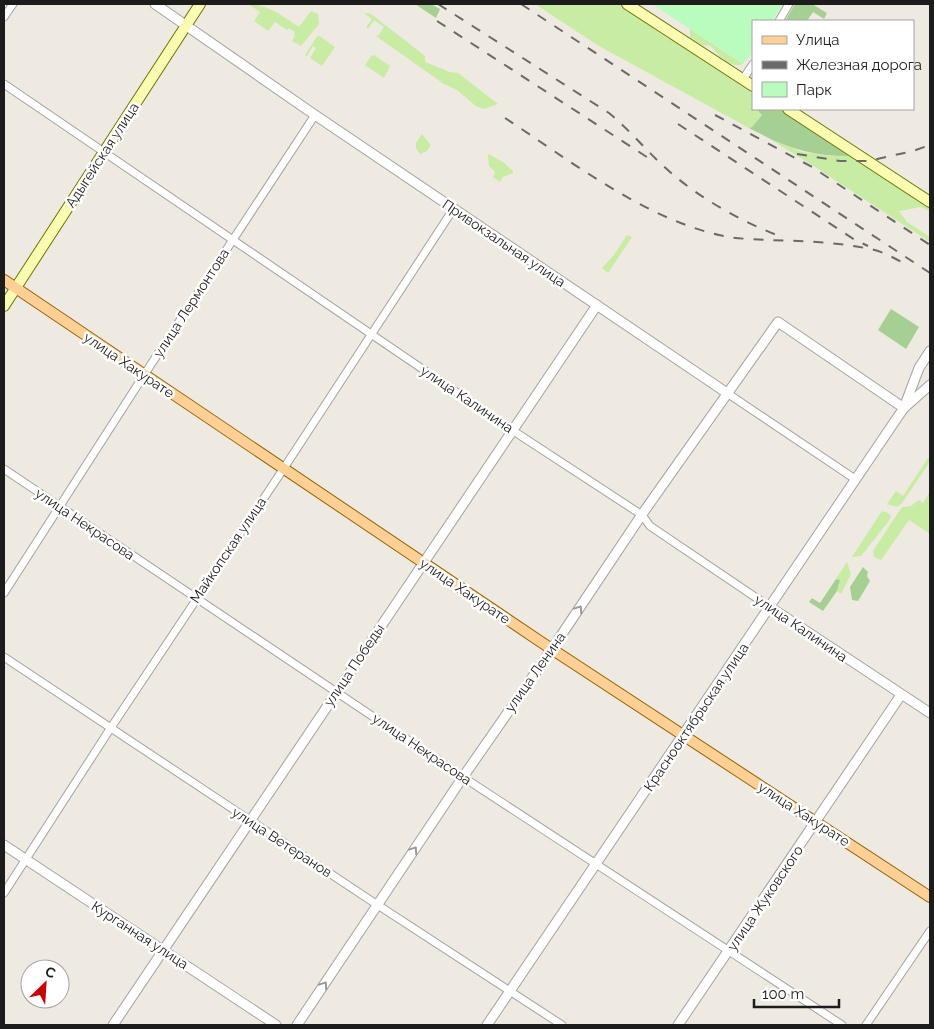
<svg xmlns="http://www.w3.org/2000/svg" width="934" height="1029" font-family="Raleway,sans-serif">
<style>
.grass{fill:#c8eca3}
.forest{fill:#a6d093}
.park{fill:#bafcbe}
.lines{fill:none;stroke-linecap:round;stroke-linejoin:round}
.minor-casing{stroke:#a3a3a3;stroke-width:9}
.tertiary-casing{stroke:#a3a3a3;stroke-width:11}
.secondary-casing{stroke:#6b7600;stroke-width:12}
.primary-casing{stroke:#946100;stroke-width:12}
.minor{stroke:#fff;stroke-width:7}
.tertiary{stroke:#fff;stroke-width:9}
.secondary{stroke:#fafcb1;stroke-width:10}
.primary{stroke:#ffd095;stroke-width:10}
.rail{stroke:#6a6a6a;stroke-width:2;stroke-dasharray:10 10;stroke-linecap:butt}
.oneway{stroke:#999}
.labels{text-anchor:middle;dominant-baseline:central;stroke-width:5;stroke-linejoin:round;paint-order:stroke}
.street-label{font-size:14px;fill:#1c1c1c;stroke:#fff}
</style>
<rect width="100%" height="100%" fill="#eee9e1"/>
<g class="grass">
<path d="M 248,4 C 268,4 284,17 299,27 L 311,11 L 318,14 L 319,24 L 301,46 L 292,41 L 295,36 L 294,35 L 295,32 L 289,28 L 287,30 L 275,22 L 268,31 L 254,21 L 260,12 Z"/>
<path d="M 535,4 L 619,4 L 655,26 L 654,29 L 669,39 L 671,37 L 753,90 L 753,109 L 756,109 L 762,115 L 752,127 L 749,128 L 599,46 Z"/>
<path d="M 366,13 L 371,14 L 425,56 L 425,62 L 450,72 L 458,73 L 498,104 L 484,109 L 476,106 L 457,90 L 444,84 L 376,36 L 379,35 L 384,27 L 374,20 L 368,29 L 366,27 L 372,19 L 365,14 Z"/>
<path d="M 690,29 L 743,64 C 732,68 721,59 714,50 L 714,49 L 709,45 C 703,48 696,41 690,37 Z"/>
<path d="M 318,35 L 335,47 L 322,66 L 310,58 L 316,48 L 313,46 L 307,56 L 305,55 Z"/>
<path d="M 374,55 L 390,66 L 384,78 L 365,65 L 371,56 Z"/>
<path d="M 422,134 L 431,145 L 427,151 L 420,154 L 416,148 L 416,143 Z"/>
<path d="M 765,136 L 802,152 L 833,156 L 853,156 L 930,208 L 929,211 L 921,207 L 899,211 L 907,222 L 930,237 L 930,242 L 809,163 Z"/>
<path d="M 488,154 L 503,162 L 513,171 L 513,173 L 503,177 L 500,182 L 493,177 L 495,172 L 489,166 Z"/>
<path d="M 627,235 L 632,237 L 608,273 L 602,268 L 614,255 Z"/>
<path d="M 928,458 L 930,459 L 929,463 L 902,503 L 897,507 L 887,504 L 896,491 L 903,496 Z"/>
<path d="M 930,492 L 930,534 L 909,520 L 881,560 L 874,557 L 873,551 L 902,507 L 911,506 L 919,500 L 923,503 Z"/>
<path d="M 882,511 L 888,513 L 891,516 L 888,522 L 861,556 L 852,557 Z"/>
<path d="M 847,562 L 851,574 L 841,594 L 837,591 L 840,580 L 836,579 Z"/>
</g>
<g class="forest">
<path d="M 415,4 L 431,4 L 440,9 L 436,18 Z"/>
<path d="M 795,4 L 812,4 L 827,13 L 824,19 L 813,12 L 807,21 L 785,21 Z"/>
<path d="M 756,109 L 781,109 L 853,156 C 812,157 785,147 749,128 L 752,127 L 762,115 Z"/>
<path d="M 891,309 L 919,327 L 906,349 L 878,330 Z"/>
<path d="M 863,567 L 868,572 L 867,576 L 870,581 L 858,601 L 852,600 L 850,587 Z"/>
<path d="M 836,579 L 840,580 L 837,591 L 823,611 L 809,602 L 812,598 L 820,603 Z"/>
</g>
<path class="park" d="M 652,4 L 783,4 L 772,21 L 753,21 L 753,52 L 743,64 Z"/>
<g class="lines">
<defs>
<g id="minor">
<path d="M 4,17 L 13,4"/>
<path d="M 779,21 L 789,4"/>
<path d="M 743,79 L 753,64"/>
<path d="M 4,84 L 512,430 L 642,515 L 650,526 L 770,607"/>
<path d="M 727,393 L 855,479"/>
<path d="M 4,469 L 463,777 L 842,1025"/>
<path d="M 4,593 L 144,375 L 315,115"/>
<path d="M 4,657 L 367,898 L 562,1025"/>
<path d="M 4,893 L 110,729 L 284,468 L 454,208"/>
<path d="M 866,1025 L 930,931"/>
</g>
<g id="tertiary">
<path d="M 155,4 L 315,115 L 727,393"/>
<path d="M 905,405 L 919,368 L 930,351"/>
<path d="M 770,607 L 930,713"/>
<path d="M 4,845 L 276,1025"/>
<path d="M 113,1025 L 597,305"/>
<path d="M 297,1025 L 463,777 L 552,649 L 645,510 L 778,322 L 904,408"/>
<path d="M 487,1025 L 897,418 L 904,408 L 930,385"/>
<path d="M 678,1025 L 901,695"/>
</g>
<g id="secondary">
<path d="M 627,4 L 753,86"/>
<path d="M 788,109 L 930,202"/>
<path d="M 4,306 L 200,4"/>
</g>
<path id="primary" d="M 4,280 L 541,642 L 930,897"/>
</defs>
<use href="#minor" class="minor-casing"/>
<use href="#tertiary" class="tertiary-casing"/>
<use href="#secondary" class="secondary-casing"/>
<use href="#primary" class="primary-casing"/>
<use href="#minor" class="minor"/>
<use href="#tertiary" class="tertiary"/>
<use href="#secondary" class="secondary"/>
<use href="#primary" class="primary"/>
<g class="rail">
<path d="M 438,4 L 609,113 C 631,131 648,153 670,172 C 701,199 742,222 782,237"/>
<path d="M 521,4 L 930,273"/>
<path d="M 437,21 L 653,161"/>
<path d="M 715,115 L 812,167 L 930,245"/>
<path d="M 505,118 C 569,160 644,218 719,235 C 735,239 752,239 768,240 C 802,241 837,242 870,249 C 882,251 894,258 905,264"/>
<path d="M 678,124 L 855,240 L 868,246"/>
<path d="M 797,154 L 840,161 L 868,161 L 913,151 L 930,145"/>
</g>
</g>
<defs><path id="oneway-chevron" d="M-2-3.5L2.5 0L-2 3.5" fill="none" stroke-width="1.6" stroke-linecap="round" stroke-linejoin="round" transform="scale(1.25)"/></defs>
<g class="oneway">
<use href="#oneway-chevron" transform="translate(579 609) rotate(-56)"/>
<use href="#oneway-chevron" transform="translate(414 850) rotate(-56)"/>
<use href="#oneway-chevron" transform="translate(324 985) rotate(-56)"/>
</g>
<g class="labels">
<g class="street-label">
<text transform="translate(102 155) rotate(-57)">Адыгейская улица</text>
<text transform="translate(504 243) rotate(34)">Привокзальная улица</text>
<text transform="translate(191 303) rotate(-57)">улица Лермонтова</text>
<text transform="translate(129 365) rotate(34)">улица Хакурате</text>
<text transform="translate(467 399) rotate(34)">улица Калинина</text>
<text transform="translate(85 524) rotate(34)">улица Некрасова</text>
<text transform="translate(228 550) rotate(-56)">Майкопская улица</text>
<text transform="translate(465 591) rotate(34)">улица Хакурате</text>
<text transform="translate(801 628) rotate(34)">улица Калинина</text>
<text transform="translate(354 665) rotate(-56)">улица Победы</text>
<text transform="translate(535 672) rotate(-55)">улица Ленина</text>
<text transform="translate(696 717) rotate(-56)">Краснооктябрьская улица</text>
<text transform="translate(422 749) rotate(34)">улица Некрасова</text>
<text transform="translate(804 814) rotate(33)">улица Хакурате</text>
<text transform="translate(282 842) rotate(33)">улица Ветеранов</text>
<text transform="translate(765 898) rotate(-56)">улица Жуковского</text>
<text transform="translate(140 935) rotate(33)">Курганная улица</text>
</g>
</g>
<rect width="934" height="1029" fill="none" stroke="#1c1c1c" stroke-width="10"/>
<rect x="752" y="20" width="162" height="90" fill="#ffffff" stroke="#a4a4a4"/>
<rect x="762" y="36" width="25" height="8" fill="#ffd095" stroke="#a4a4a4"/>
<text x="796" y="45" font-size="15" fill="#1c1c1c">Улица</text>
<rect x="762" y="61" width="25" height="8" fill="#6a6a6a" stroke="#a4a4a4"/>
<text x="796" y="70" font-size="15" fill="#1c1c1c">Железная дорога</text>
<rect x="762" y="82" width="25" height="15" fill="#bafcbe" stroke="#a4a4a4"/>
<text x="796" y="95" font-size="15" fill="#1c1c1c">Парк</text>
<g transform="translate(45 984) rotate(25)"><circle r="24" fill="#ffffff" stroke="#a4a4a4"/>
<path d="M0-4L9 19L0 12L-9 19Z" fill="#c80003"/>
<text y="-8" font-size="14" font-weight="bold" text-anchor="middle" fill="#1c1c1c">С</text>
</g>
<path d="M754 999v8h85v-8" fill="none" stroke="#1c1c1c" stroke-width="2.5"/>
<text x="762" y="999" font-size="15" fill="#1c1c1c" stroke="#ffffff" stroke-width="4" paint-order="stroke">100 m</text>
</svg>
